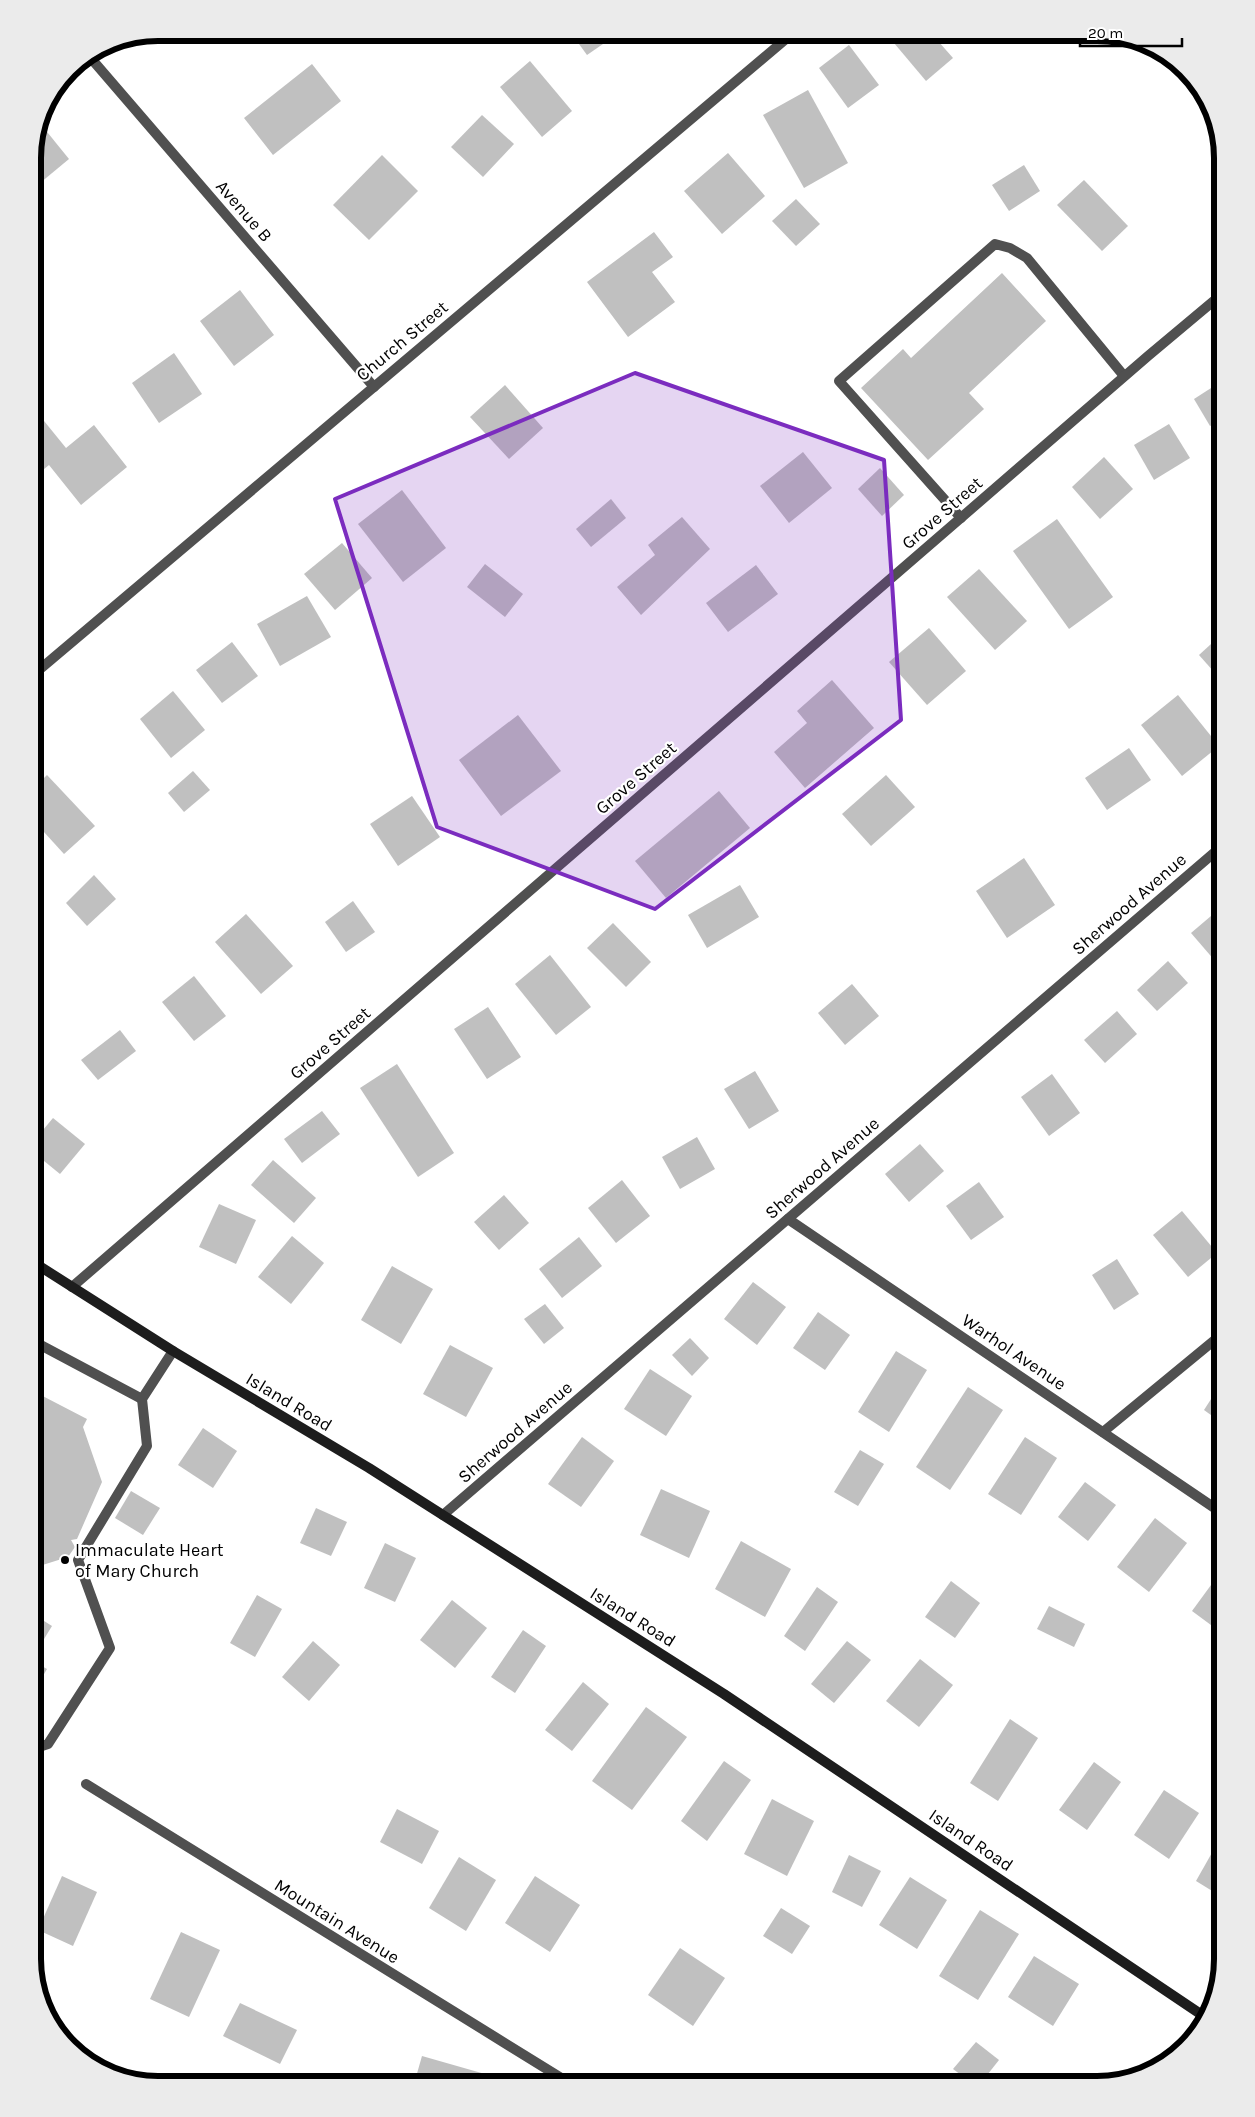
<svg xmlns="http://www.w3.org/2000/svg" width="1255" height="2117" font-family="Karla,sans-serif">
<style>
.building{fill:#c0c0c0}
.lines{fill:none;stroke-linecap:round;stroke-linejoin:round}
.lane{stroke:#505050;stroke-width:10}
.street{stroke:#505050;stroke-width:10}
.secondary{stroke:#1d1d1d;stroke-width:10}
.marked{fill:#7b2cbf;fill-opacity:0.2;stroke:#7b2cbf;stroke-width:4;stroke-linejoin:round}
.poi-dot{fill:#000;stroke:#fff;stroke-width:2}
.labels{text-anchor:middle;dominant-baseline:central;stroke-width:4.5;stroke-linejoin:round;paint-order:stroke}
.street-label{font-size:18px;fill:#000;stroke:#fff}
.poi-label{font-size:18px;fill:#000;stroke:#fff;text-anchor:start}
.rim{fill:none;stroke:#000;stroke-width:6}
</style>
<rect width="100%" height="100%" fill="#fff"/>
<g class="building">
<path d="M 571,33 L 619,33 L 587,55 Z"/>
<path d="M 906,33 L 931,33 L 953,58 L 926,81 L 894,43 Z"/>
<path d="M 849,45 L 879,85 L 848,108 L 819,68 Z"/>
<path d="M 530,61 L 572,111 L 542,137 L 500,87 Z"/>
<path d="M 312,64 L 341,101 L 273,155 L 244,118 Z"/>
<path d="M 808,90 L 848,163 L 804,188 L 763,115 Z"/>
<path d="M 482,115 L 514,144 L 483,177 L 451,147 Z"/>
<path d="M 39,122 L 69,159 L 34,188 L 33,151 Z"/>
<path d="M 728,153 L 765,196 L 722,234 L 684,191 Z"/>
<path d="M 382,155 L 418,191 L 369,240 L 333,205 Z"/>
<path d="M 1024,165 L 1040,191 L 1009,211 L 992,185 Z"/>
<path d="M 1084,180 L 1128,226 L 1102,251 L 1057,205 Z"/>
<path d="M 796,199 L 820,224 L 796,246 L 772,221 Z"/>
<path d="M 654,232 L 673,257 L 652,272 L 675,302 L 628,337 L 587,282 Z"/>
<path d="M 1002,273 L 1046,321 L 969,393 L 984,409 L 928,460 L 861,388 L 903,349 L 911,358 Z"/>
<path d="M 240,290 L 274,335 L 234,366 L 200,321 Z"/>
<path d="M 174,353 L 202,394 L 159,423 L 132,383 Z"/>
<path d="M 1222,381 L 1222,419 L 1210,426 L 1194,399 Z"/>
<path d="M 505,385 L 543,428 L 509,459 L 470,417 Z"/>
<path d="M 40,416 L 66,448 L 94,425 L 127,467 L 81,505 L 49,465 L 33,478 L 33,422 Z"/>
<path d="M 1169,424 L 1190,458 L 1154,480 L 1134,445 Z"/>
<path d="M 803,452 L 832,488 L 789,523 L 760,486 Z"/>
<path d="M 1104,457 L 1133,489 L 1100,519 L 1072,487 Z"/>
<path d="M 880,468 L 904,495 L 882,516 L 858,489 Z"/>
<path d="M 402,490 L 446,548 L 403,582 L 358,524 Z"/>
<path d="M 611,499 L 626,518 L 591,547 L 576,529 Z"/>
<path d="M 682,517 L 710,549 L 641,615 L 617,587 L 655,555 L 648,545 Z"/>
<path d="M 1057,519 L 1113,597 L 1069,629 L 1013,551 Z"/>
<path d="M 342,543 L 372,578 L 335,610 L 304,574 Z"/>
<path d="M 485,564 L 523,594 L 505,617 L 467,587 Z"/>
<path d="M 756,565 L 778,594 L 728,632 L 706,603 Z"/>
<path d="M 979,569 L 1027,621 L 995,650 L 947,597 Z"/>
<path d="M 307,596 L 331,637 L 280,666 L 257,624 Z"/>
<path d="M 929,628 L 966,671 L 927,705 L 889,662 Z"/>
<path d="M 1222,634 L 1222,681 L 1199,655 Z"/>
<path d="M 232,642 L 258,676 L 222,703 L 196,670 Z"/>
<path d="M 832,680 L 874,728 L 805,788 L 774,752 L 807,723 L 797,711 Z"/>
<path d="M 173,691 L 205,730 L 171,758 L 140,719 Z"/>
<path d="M 1178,695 L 1219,746 L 1182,776 L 1141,725 Z"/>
<path d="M 518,715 L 561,771 L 501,816 L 459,760 Z"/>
<path d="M 1129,748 L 1151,780 L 1107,810 L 1085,778 Z"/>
<path d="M 193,771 L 210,790 L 184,812 L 168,793 Z"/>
<path d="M 47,775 L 95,826 L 64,854 L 33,820 L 33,789 Z"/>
<path d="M 886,775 L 915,807 L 871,846 L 842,814 Z"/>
<path d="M 719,791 L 750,828 L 666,898 L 635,861 Z"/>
<path d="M 412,796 L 440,837 L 398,866 L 370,824 Z"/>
<path d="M 1024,858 L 1055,905 L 1007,938 L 976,891 Z"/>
<path d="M 94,875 L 116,899 L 87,926 L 66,903 Z"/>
<path d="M 740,885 L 759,917 L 707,948 L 688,915 Z"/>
<path d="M 353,901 L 375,932 L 346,952 L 325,922 Z"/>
<path d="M 246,914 L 293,966 L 261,994 L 215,942 Z"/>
<path d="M 1211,916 L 1222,930 L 1222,969 L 1191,933 Z"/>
<path d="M 613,923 L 651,962 L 626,987 L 587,948 Z"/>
<path d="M 550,955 L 591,1007 L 556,1035 L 515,984 Z"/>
<path d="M 1168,961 L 1188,983 L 1157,1011 L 1137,990 Z"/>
<path d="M 194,976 L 226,1016 L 194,1041 L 162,1002 Z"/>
<path d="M 852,984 L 879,1016 L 845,1045 L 818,1013 Z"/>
<path d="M 488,1007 L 521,1057 L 487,1079 L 454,1029 Z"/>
<path d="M 1117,1011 L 1137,1034 L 1105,1063 L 1084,1040 Z"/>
<path d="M 120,1030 L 136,1051 L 98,1080 L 81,1060 Z"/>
<path d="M 397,1064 L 454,1153 L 418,1177 L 360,1088 Z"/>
<path d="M 755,1071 L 779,1111 L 749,1129 L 724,1089 Z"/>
<path d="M 1052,1074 L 1080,1113 L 1049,1136 L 1021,1097 Z"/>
<path d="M 322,1111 L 340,1134 L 302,1163 L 284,1139 Z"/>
<path d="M 53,1118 L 85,1144 L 60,1174 L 33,1152 L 33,1142 Z"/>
<path d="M 697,1137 L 715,1169 L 680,1189 L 662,1157 Z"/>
<path d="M 920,1144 L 944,1171 L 909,1202 L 885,1174 Z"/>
<path d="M 273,1160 L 316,1198 L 294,1223 L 251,1185 Z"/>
<path d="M 622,1180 L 650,1216 L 616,1243 L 588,1208 Z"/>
<path d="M 979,1182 L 1004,1217 L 971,1240 L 946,1206 Z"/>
<path d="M 504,1195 L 529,1223 L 499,1250 L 474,1222 Z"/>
<path d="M 219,1204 L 256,1220 L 236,1264 L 199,1247 Z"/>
<path d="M 1182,1211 L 1217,1253 L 1188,1277 L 1153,1235 Z"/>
<path d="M 292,1236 L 324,1263 L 291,1304 L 258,1277 Z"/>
<path d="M 579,1237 L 602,1266 L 562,1298 L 539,1269 Z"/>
<path d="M 1117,1259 L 1139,1294 L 1114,1310 L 1092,1275 Z"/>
<path d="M 392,1266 L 433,1289 L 401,1344 L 361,1320 Z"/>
<path d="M 753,1282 L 786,1307 L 757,1345 L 724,1319 Z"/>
<path d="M 545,1304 L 564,1328 L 544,1344 L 524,1319 Z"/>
<path d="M 818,1312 L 850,1335 L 825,1370 L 793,1348 Z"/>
<path d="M 690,1338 L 709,1358 L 692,1376 L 672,1355 Z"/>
<path d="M 450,1345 L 493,1368 L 466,1417 L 423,1394 Z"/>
<path d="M 896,1351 L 927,1370 L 889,1432 L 858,1412 Z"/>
<path d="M 650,1369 L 692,1396 L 666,1436 L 624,1409 Z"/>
<path d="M 1222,1382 L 1222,1423 L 1204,1410 Z"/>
<path d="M 968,1387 L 1003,1410 L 950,1490 L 916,1467 Z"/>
<path d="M 33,1391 L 87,1419 L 83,1427 L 102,1482 L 77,1539 L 71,1540 L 75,1547 L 68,1557 L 33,1568 Z"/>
<path d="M 203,1428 L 237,1451 L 213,1488 L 178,1465 Z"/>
<path d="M 582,1437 L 614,1461 L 581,1507 L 548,1484 Z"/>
<path d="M 1025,1437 L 1057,1458 L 1021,1515 L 988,1494 Z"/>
<path d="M 860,1450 L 884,1464 L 858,1506 L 834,1492 Z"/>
<path d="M 1085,1482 L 1116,1505 L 1088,1541 L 1058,1517 Z"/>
<path d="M 661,1489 L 710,1511 L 689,1558 L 640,1535 Z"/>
<path d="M 131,1491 L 160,1508 L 143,1535 L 115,1518 Z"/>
<path d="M 316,1508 L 347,1522 L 331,1556 L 300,1543 Z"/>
<path d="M 1155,1518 L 1187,1543 L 1149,1592 L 1117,1567 Z"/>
<path d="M 741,1541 L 791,1569 L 765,1617 L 715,1589 Z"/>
<path d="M 385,1543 L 416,1558 L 395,1602 L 364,1588 Z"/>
<path d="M 1222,1570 L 1222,1618 L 1215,1628 L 1192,1611 Z"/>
<path d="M 951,1581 L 980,1603 L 955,1638 L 925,1617 Z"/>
<path d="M 817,1587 L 838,1602 L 805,1651 L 784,1636 Z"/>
<path d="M 257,1595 L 282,1609 L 255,1657 L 230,1643 Z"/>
<path d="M 452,1600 L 487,1628 L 455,1668 L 420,1640 Z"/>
<path d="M 1049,1606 L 1085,1624 L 1074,1647 L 1037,1629 Z"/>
<path d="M 33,1614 L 52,1626 L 33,1657 Z"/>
<path d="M 523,1630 L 546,1646 L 515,1693 L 491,1677 Z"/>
<path d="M 313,1641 L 340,1665 L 309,1701 L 282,1677 Z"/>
<path d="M 847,1641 L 871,1660 L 834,1703 L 811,1684 Z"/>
<path d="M 920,1659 L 953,1685 L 919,1727 L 886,1701 Z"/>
<path d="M 33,1661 L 47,1669 L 33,1693 Z"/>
<path d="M 583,1682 L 609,1704 L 572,1751 L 545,1730 Z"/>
<path d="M 646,1707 L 687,1737 L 632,1810 L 592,1781 Z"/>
<path d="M 1010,1719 L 1038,1738 L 998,1801 L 970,1783 Z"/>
<path d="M 724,1761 L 751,1780 L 707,1841 L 681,1821 Z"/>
<path d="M 1094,1762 L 1121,1782 L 1087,1830 L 1059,1810 Z"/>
<path d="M 1164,1790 L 1199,1813 L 1169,1859 L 1134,1835 Z"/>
<path d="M 772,1799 L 814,1821 L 787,1876 L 744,1854 Z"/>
<path d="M 397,1809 L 439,1831 L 422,1864 L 380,1842 Z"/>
<path d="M 1222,1835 L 1222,1897 L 1196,1881 Z"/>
<path d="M 849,1855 L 881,1871 L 862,1907 L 832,1892 Z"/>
<path d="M 459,1857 L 496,1880 L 466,1931 L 429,1908 Z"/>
<path d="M 62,1876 L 97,1892 L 73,1946 L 38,1930 Z"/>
<path d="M 535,1876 L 580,1905 L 550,1952 L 505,1923 Z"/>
<path d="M 910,1877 L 947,1900 L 917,1949 L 879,1925 Z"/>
<path d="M 781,1908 L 810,1926 L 792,1954 L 763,1936 Z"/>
<path d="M 980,1910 L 1019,1934 L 978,2000 L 939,1976 Z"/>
<path d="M 181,1932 L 220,1950 L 189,2017 L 150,1999 Z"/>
<path d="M 680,1948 L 725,1978 L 693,2026 L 648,1995 Z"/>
<path d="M 1034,1956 L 1079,1984 L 1053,2026 L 1008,1997 Z"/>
<path d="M 240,2003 L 297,2030 L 280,2064 L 223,2036 Z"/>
<path d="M 976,2042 L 999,2060 L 980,2084 L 973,2084 L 953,2069 Z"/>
<path d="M 1171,2049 L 1175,2052 L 1165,2060 Z"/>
<path d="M 422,2056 L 485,2074 L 482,2084 L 414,2084 Z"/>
</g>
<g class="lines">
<g class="lane">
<path d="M 961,518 L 839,381 L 995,244 L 1010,248 L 1027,258 L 1124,376"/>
<path d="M 33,1341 L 142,1399"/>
<path d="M 33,1749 L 48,1744 L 110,1648 L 78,1560 L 147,1446 L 142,1399 L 173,1351"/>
</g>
<g class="street">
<path d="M 89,56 L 374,387"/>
<path d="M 33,675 L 793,33"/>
<path d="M 788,1219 L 1222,1513"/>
<path d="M 72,1287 L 1148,356 L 1222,294"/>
<path d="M 1103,1432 L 1222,1334"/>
<path d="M 443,1515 L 1222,846"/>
<path d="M 86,1784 L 571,2084"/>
</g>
<path class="secondary" d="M 33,1262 L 173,1351 L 369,1468 L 724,1694 L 1205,2017"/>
</g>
<path class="marked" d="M 635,373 L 884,460 L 901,720 L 655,909 L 437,827 L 335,499 Z"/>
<circle class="poi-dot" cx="65" cy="1560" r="5"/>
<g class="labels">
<g class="street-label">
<text transform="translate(244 211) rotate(49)">Avenue B</text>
<text transform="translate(402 341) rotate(-40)">Church Street</text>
<text transform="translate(942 513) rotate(-41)">Grove Street</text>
<text transform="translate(636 778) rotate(-41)">Grove Street</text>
<text transform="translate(1129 904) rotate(-41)">Sherwood Avenue</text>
<text transform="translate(330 1043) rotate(-41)">Grove Street</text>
<text transform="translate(822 1168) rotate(-41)">Sherwood Avenue</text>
<text transform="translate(1014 1352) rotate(34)">Warhol Avenue</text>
<text transform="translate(289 1402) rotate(31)">Island Road</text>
<text transform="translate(515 1432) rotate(-41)">Sherwood Avenue</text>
<text transform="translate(633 1617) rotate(32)">Island Road</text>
<text transform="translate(971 1840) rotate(34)">Island Road</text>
<text transform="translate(337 1921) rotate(32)">Mountain Avenue</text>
</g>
<g class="poi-label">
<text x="75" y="1550">Immaculate Heart<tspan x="75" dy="21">of Mary Church</tspan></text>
</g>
</g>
<path d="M0 0H1255V2117H0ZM158 41H1097A117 117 0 0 1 1214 158V1959A117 117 0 0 1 1097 2076H158A117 117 0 0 1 41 1959V158A117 117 0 0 1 158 41Z" fill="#ebebeb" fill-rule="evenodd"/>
<path class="rim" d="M158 41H1097A117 117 0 0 1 1214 158V1959A117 117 0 0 1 1097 2076H158A117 117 0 0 1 41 1959V158A117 117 0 0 1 158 41Z"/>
<path d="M1080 38v8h102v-8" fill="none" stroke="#000000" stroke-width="2.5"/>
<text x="1088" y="38" font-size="15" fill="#000000" stroke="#ffffff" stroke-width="4" paint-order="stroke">20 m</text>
</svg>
